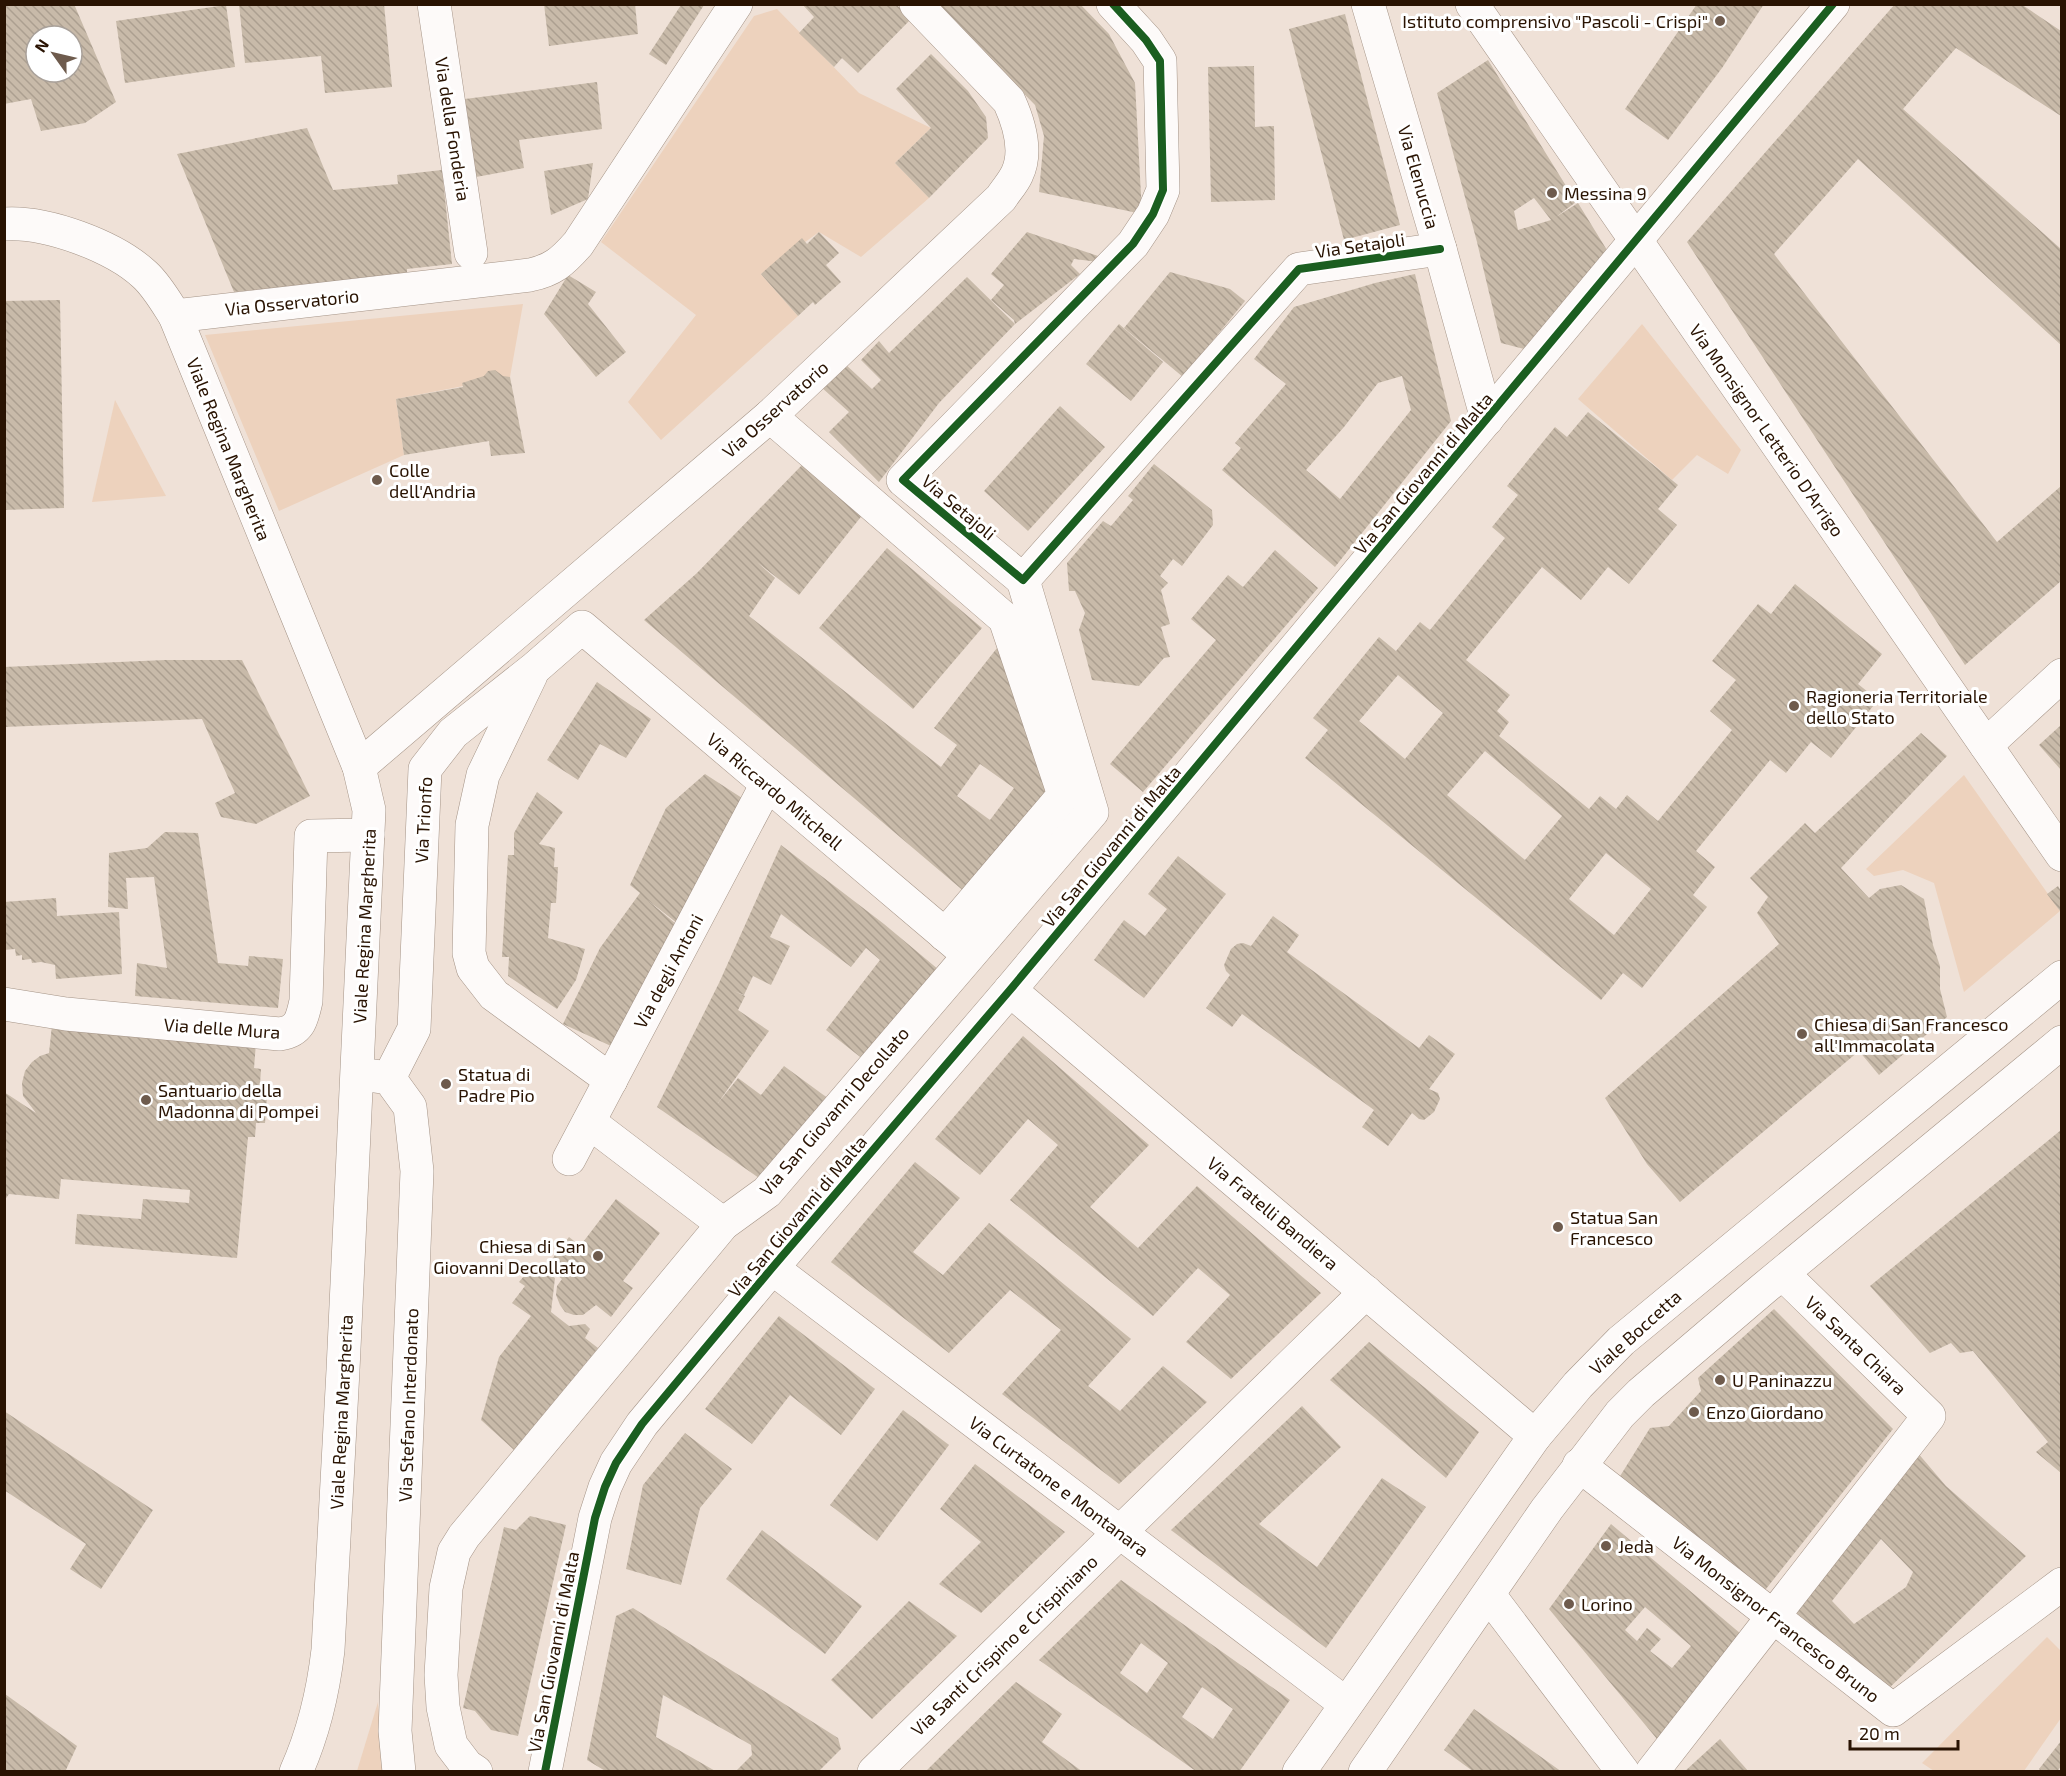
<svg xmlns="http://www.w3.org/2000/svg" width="2066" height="1776" font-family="'Exo 2',sans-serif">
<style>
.green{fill:#edd2bd}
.building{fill:url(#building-back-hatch);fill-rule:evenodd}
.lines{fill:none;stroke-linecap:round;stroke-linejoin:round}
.minor-casing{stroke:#a49386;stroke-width:34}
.major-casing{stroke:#a49386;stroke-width:34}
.minor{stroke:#fdfaf9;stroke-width:33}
.major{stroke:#fdfaf9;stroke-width:33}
.cycleway-casing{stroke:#fff;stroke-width:11}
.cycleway{stroke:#1b5e20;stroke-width:8}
.poi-dot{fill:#6e5b4d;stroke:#fff;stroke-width:2}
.labels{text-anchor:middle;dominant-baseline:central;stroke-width:6;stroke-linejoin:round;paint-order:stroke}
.poi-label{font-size:18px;fill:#291302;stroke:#fff;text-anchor:start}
.street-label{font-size:18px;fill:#291302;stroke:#fff}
</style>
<defs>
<pattern id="building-back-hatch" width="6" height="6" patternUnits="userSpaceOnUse" patternTransform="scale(1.5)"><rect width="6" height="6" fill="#c8baa9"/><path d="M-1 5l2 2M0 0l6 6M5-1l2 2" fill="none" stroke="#ac9f90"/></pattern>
</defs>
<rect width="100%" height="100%" fill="#efe1d7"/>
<g class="green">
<path d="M 777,9 L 859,93 L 931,128 L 895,163 L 929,198 L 861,257 L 819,232 L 761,274 L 798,316 L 661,440 L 628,402 L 696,315 L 601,242 L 754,16 Z"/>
<path d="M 523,304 L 510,377 L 396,399 L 404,455 L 279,511 L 205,335 Z"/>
<path d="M 1642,324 L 1741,450 L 1728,474 L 1697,455 L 1672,480 L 1578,399 Z"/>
<path d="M 115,400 L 166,496 L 92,502 Z"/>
<path d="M 1964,775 L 2060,911 L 1964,992 L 1934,883 L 1903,870 L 1874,876 L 1866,869 Z"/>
<path d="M 2047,1637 L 2061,1651 L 2061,1718 L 2024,1771 L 1934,1771 L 1922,1763 Z"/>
<path d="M 378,1702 L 383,1771 L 357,1771 Z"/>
</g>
<g class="building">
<path d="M 4,4 L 74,4 L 116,102 L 85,123 L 41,131 L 31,99 L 4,104 ZM 36,36 L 72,36 L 72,72 L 36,72 Z"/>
<path d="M 239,4 L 384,4 L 392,87 L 325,93 L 321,56 L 245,63 Z"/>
<path d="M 544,4 L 635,4 L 638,34 L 549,46 Z"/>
<path d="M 802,4 L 896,4 L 911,19 L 858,73 L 842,58 L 834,67 L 799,33 L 814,17 Z"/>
<path d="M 937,4 L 1080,4 L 1109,34 L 1135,83 L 1142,214 L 1039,192 L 1044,136 L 1035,105 Z"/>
<path d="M 1697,4 L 1764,4 L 1722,68 L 1668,140 L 1625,109 Z"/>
<path d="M 1895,4 L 2021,4 L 2061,31 L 2061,116 L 1956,48 L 1903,109 L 2061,249 L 2061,345 L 1858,159 L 1774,254 L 1997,542 L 2061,486 L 2061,581 L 1965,665 L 1687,242 Z"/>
<path d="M 226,5 L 235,67 L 125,83 L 116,21 Z"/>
<path d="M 681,5 L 704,5 L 666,65 L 649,54 Z"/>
<path d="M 1345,14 L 1400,225 L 1344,240 L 1289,29 Z"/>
<path d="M 931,54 L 968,91 L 986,117 L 988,138 L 929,198 L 895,163 L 931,128 L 896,89 Z"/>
<path d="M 1488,60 L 1576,202 L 1556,217 L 1578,203 L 1610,255 L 1532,351 L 1501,343 L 1477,242 L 1437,93 ZM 1534,198 L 1551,220 L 1518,230 L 1514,211 Z"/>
<path d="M 1254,66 L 1255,127 L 1274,126 L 1275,200 L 1211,202 L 1208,67 Z"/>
<path d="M 597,82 L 602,129 L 519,140 L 524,168 L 476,177 L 465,99 Z"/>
<path d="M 307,128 L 333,190 L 398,184 L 397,175 L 442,170 L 452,264 L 407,269 L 407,275 L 234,292 L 177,154 Z"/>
<path d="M 593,163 L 588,199 L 551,215 L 544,171 Z"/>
<path d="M 819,232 L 839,253 L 826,265 L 841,282 L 815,305 L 813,302 L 798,316 L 761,274 L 802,238 L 807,244 Z"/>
<path d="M 1027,232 L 1101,257 L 1099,262 L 1074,259 L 1071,265 L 1080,274 L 1015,324 L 939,403 L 879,482 L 829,432 L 849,412 L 821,387 L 844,363 L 872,389 L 881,380 L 861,360 L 879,341 L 889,353 L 967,277 L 1015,324 L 1014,320 L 991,300 L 1004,285 L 991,274 Z"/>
<path d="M 1170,272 L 1230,289 L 1245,301 L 1183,377 L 1124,328 Z"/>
<path d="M 1415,274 L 1451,421 L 1335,567 L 1222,470 L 1241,448 L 1235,443 L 1286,384 L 1254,359 L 1294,307 L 1375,283 ZM 1402,376 L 1411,410 L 1340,499 L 1306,470 L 1344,427 L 1378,383 Z"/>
<path d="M 568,275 L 596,292 L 588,304 L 626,352 L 596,377 L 544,314 Z"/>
<path d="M 60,300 L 64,508 L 4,510 L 4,301 Z"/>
<path d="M 1119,324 L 1163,362 L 1131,401 L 1086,364 Z"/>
<path d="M 495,370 L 503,376 L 510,377 L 525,453 L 491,456 L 489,441 L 404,455 L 396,399 L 463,387 L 462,383 L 484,376 L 488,371 Z"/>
<path d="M 1060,406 L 1105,447 L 1028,531 L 984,491 Z"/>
<path d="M 1588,412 L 1678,485 L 1658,509 L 1677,525 L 1629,584 L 1608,567 L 1581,600 L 1542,567 L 1466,660 L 1510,695 L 1497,711 L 1509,722 L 1499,736 L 1589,809 L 1600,796 L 1616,809 L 1627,795 L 1658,821 L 1732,730 L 1710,711 L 1736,680 L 1712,661 L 1758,604 L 1771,614 L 1795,584 L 1882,654 L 1858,684 L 1878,700 L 1831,758 L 1811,742 L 1786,773 L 1770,760 L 1696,851 L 1715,867 L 1693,895 L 1707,907 L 1642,988 L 1623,973 L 1601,1000 L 1305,758 L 1328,730 L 1313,718 L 1379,637 L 1396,651 L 1420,622 L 1430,630 L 1505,538 L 1492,527 L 1518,495 L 1507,486 L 1555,427 L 1567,437 ZM 1398,675 L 1443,713 L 1405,759 L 1359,721 ZM 1485,751 L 1562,816 L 1525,860 L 1447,795 ZM 1606,853 L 1651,889 L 1614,935 L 1569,899 Z"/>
<path d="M 1154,464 L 1212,510 L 1213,525 L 1182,566 L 1173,559 L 1160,576 L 1168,583 L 1161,590 L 1170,624 L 1161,627 L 1170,657 L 1164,658 L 1139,686 L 1092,680 L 1079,630 L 1085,613 L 1075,591 L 1069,591 L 1067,563 L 1103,521 L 1111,526 L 1133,500 L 1128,496 Z"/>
<path d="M 802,465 L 864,513 L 799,595 L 757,562 L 775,578 L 749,616 L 941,767 L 957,745 L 934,728 L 997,648 L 1012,662 L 1055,790 L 966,893 L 644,620 L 697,573 ZM 980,764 L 1014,788 L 990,820 L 957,796 Z"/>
<path d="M 887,548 L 982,628 L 913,709 L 819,628 Z"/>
<path d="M 1275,550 L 1318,588 L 1143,792 L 1110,764 L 1216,640 L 1191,619 L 1228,575 L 1243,587 Z"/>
<path d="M 165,660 L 242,660 L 310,796 L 256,824 L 221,817 L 215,803 L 235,793 L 202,719 L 4,727 L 4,667 Z"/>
<path d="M 597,682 L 651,719 L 626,758 L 600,744 L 578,780 L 547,760 Z"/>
<path d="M 2061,725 L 2061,770 L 2039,745 Z"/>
<path d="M 1921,733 L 1947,756 L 1841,868 L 1869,898 L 1880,889 L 1901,885 L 1924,899 L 1933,945 L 1940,966 L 1940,989 L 1947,1017 L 1879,1075 L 1859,1051 L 1680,1202 L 1647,1164 L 1605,1098 L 1779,944 L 1757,913 L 1768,897 L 1750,878 L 1805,823 L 1815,833 Z"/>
<path d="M 705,774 L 742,798 L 677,923 L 645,898 L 676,924 L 611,1046 L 563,1024 L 600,948 L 640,893 L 630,885 L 666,808 Z"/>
<path d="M 537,792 L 563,812 L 539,844 L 555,848 L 554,867 L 558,867 L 556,903 L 551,903 L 548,938 L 585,949 L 576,980 L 557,1009 L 508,976 L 509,957 L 502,957 L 508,855 L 514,855 L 514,833 Z"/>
<path d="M 165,832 L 198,833 L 218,963 L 248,966 L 249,956 L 283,959 L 278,1008 L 135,996 L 137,963 L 167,968 L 154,877 L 126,878 L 128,909 L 108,907 L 109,853 L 147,848 Z"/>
<path d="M 781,845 L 884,924 L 939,970 L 864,1060 L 826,1030 L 880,960 L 866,948 L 851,967 L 781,914 L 770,937 L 790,946 L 771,985 L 753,976 L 744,995 L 734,991 L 745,996 L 738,1010 L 769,1031 L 718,1103 L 738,1078 L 761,1095 L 784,1066 L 833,1102 L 766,1183 L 657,1107 L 719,983 Z"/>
<path d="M 1178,856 L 1226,894 L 1144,998 L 1094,960 L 1124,920 L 1145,936 L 1167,909 L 1148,894 Z"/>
<path d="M 2058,886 L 2061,891 L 2061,910 L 2060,911 L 2047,894 Z"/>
<path d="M 56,898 L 57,916 L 119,912 L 122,974 L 56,979 L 55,965 L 41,962 L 32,963 L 31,959 L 22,960 L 22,955 L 16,956 L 15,949 L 4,950 L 4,902 Z"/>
<path d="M 1273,916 L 1299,935 L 1287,952 L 1419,1048 L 1429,1035 L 1455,1054 L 1429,1089 L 1438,1093 L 1440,1099 L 1434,1112 L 1424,1120 L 1419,1119 L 1412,1113 L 1388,1146 L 1362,1127 L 1374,1110 L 1242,1014 L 1232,1027 L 1206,1008 L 1230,975 L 1226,971 L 1224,965 L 1231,949 L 1237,944 L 1243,943 L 1251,946 Z"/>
<path d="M 52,1025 L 256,1043 L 254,1068 L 261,1069 L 260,1084 L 268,1084 L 265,1123 L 256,1123 L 255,1137 L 248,1137 L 237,1258 L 75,1244 L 77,1214 L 141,1219 L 143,1199 L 189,1203 L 190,1190 L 61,1179 L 59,1199 L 9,1194 L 4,1201 L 4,1092 L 36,1113 L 23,1096 L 22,1083 L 25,1071 L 32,1062 L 40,1056 L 49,1053 Z"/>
<path d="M 1023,1036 L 1149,1145 L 1090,1207 L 1138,1248 L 1197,1186 L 1321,1293 L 1231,1379 L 1186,1342 L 1230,1295 L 1198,1268 L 1153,1316 L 1010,1200 L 1058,1145 L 1028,1119 L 980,1175 L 935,1139 Z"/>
<path d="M 2061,1130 L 2061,1473 L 2036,1452 L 2048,1442 L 1973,1351 L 1960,1353 L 1951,1343 L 1930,1353 L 1870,1286 Z"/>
<path d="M 915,1162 L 960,1198 L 913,1252 L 943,1275 L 989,1223 L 1131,1339 L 1088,1386 L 1120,1411 L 1163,1366 L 1207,1402 L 1119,1484 L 1002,1394 L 1061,1330 L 1010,1290 L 949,1353 L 831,1262 Z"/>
<path d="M 616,1199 L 660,1233 L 623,1281 L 633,1288 L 611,1317 L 596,1305 L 583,1315 L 574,1315 L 565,1312 L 560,1305 L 556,1295 L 557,1286 L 562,1279 L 546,1267 L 569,1237 L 580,1246 Z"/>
<path d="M 535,1263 L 555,1278 L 551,1312 L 569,1326 L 585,1324 L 590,1329 L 585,1338 L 598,1348 L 514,1450 L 481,1420 L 499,1357 L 531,1316 L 512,1303 L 525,1286 L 519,1282 Z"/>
<path d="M 1774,1309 L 1893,1429 L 1762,1594 L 1617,1481 L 1650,1428 L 1669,1426 L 1701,1391 L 1698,1378 Z"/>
<path d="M 779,1316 L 875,1389 L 841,1435 L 790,1395 L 752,1444 L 705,1409 Z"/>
<path d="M 1369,1342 L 1479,1432 L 1446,1478 L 1330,1380 Z"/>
<path d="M 1302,1406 L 1341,1447 L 1259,1524 L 1317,1567 L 1382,1478 L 1426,1507 L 1326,1648 L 1171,1530 Z"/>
<path d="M 903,1410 L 949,1445 L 877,1541 L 830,1505 Z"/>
<path d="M 4,1411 L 153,1510 L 101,1589 L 70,1569 L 86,1544 L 4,1490 Z"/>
<path d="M 685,1433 L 732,1469 L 700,1508 L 681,1585 L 626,1569 L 643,1485 Z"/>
<path d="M 1917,1452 L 1946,1486 L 2026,1556 L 1885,1692 L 1790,1609 ZM 1881,1539 L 1913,1572 L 1906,1587 L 1854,1624 L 1832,1601 Z"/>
<path d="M 975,1464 L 1065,1532 L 981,1613 L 939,1584 L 981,1542 L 940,1509 Z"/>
<path d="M 530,1516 L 566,1525 L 518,1736 L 491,1730 L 475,1711 L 463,1708 L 504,1527 L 516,1530 Z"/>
<path d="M 1611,1524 L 1741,1634 L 1657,1739 L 1549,1609 ZM 1645,1607 L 1691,1646 L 1672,1668 L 1650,1651 L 1661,1639 L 1647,1628 L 1637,1641 L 1625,1630 Z"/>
<path d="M 762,1530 L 862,1606 L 825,1654 L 726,1579 Z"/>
<path d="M 1121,1580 L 1290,1700 L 1239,1772 L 1197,1772 L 1039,1660 ZM 1141,1643 L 1168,1663 L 1147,1693 L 1120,1673 ZM 1202,1687 L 1233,1709 L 1213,1739 L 1182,1717 Z"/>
<path d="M 909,1601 L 957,1636 L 872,1719 L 831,1680 Z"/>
<path d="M 633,1608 L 838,1738 L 841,1749 L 818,1772 L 735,1772 L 752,1755 L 751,1745 L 663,1695 L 656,1737 L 717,1772 L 607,1772 L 587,1760 L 616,1616 Z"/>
<path d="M 1016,1682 L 1062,1714 L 1042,1742 L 1083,1772 L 929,1772 L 927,1770 Z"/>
<path d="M 5,1694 L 77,1746 L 65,1772 L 5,1772 Z"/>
<path d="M 1474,1709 L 1562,1772 L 1474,1772 L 1444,1750 Z"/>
<path d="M 1720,1739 L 1749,1772 L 1684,1772 Z"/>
<path d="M 2061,1741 L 2061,1766 L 2057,1772 L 2042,1772 L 2039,1769 Z"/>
</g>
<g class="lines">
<defs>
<g id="minor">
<path d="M 434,4 L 471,253"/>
<path d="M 1113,4 L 1146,40 L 1160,61 L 1163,190 L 1153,214 L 1133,244 L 903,480 L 1023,580 L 1299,269 L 1440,249"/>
<path d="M 1368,4 L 1440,249 L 1487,419"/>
<path d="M 1472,4 L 2062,855"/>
<path d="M 175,316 L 530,275 C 553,270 562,262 578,244 L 736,4"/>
<path d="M 770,416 L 1005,619 L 1064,795 L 945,935"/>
<path d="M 531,675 L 483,775 L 472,825 L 469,953 L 473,968 L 494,995 L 611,1080"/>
<path d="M 1986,745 L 2062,675"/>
<path d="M 359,767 L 770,416 L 1001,198 C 1006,190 1013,183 1017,174 C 1028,151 1019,123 1009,101 L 916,4"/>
<path d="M 1010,990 L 1535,1436"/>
<path d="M 4,1004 L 66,1014 L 280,1034 C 300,1031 302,1019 306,1001 L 311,836 L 368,835"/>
<path d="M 367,1075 L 389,1078 L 410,1107 L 417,1171 L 395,1731 L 399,1772"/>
<path d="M 389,1078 L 414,1029 L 425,769 L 453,733 L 535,668 L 582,627 L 969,955"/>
<path d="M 589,1122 L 723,1224"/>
<path d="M 569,1159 L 767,784"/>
<path d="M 772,1268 L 1346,1704"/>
<path d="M 1579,1465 L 1893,1710 L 2062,1584"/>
<path d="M 1489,1595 L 1623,1772"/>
<path d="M 476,1772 L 467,1766 L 451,1745 L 443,1707 L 441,1675 L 446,1588 L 454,1552 L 464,1536 L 723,1224 L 767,1192 L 1092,812 L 1023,580"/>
<path d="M 545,1772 L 595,1518 L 605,1487 L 616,1463 L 642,1424 L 772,1268 L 1010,990 L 1833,4"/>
<path d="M 874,1772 L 1366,1292"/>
<path d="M 1652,1772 L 1929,1416 L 1783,1274"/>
</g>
<g id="major">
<path d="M 4,224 C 46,221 114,246 145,275 C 157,286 166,302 175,316 L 359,767 L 369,810 L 343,1370 L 328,1650 C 323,1693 314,1732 296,1772"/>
<path d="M 1299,1772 L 1535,1436 L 1578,1385 L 1621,1341 L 2062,977"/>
<path d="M 1365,1772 L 1547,1509 L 1620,1414 L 1641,1393 L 1763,1289 L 2062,1042"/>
</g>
</defs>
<use href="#minor" class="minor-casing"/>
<use href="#major" class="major-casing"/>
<use href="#minor" class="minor"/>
<use href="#major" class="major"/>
<defs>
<g id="cycleway">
<path d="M 1113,4 L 1146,40 L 1160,61 L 1163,190 L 1153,214 L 1133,244 L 903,480 L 1023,580 L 1299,269 L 1440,249"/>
<path d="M 545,1772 L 595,1518 L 605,1487 L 616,1463 L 642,1424 L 772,1268 L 1010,990 L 1833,4"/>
</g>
</defs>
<use href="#cycleway" class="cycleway-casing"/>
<use href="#cycleway" class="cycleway"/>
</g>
<g class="poi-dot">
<circle cx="1720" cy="21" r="6"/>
<circle cx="1552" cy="193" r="6"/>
<circle cx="377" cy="480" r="6"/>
<circle cx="1794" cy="706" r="6"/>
<circle cx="1802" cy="1034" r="6"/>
<circle cx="446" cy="1084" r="6"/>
<circle cx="146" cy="1100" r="6"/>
<circle cx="1558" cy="1227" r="6"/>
<circle cx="598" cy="1256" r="6"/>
<circle cx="1720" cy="1380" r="6"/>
<circle cx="1694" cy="1412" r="6"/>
<circle cx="1606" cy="1546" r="6"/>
<circle cx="1569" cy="1604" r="6"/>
</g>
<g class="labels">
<g class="poi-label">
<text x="1708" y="21" text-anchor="end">Istituto comprensivo "Pascoli - Crispi"</text>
<text x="1564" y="193">Messina 9</text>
<text x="389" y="470">Colle<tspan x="389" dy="21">dell'Andria</tspan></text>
<text x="1806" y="696">Ragioneria Territoriale<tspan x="1806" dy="21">dello Stato</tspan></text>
<text x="1814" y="1024">Chiesa di San Francesco<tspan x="1814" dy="21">all'Immacolata</tspan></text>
<text x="458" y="1074">Statua di<tspan x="458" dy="21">Padre Pio</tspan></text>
<text x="158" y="1090">Santuario della<tspan x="158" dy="21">Madonna di Pompei</tspan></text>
<text x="1570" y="1217">Statua San<tspan x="1570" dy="21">Francesco</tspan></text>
<text x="586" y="1246" text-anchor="end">Chiesa di San<tspan x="586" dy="21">Giovanni Decollato</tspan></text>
<text x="1732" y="1380">U Paninazzu</text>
<text x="1706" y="1412">Enzo Giordano</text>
<text x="1618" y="1546">Jedà</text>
<text x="1581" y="1604">Lorino</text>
</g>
<g class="street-label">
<text transform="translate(453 129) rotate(81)">Via della Fonderia</text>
<text transform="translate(1419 177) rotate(74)">Via Elenuccia</text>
<text transform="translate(1360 245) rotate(-8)">Via Setajoli</text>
<text transform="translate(292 302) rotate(-6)">Via Osservatorio</text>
<text transform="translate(775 409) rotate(-42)">Via Osservatorio</text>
<text transform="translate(1767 430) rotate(55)">Via Monsignor Letterio D'Arrigo</text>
<text transform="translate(229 449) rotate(68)">Viale Regina Margherita</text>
<text transform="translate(1423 473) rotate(-50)">Via San Giovanni di Malta</text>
<text transform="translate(959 507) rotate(40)">Via Setajoli</text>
<text transform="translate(775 791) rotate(40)">Via Riccardo Mitchell</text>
<text transform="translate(423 820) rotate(-87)">Via Trionfo</text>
<text transform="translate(1111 846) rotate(-50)">Via San Giovanni di Malta</text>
<text transform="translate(364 926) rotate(-87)">Viale Regina Margherita</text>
<text transform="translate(668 971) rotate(-62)">Via degli Antoni</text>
<text transform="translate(222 1028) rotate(4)">Via delle Mura</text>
<text transform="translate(834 1111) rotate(-49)">Via San Giovanni Decollato</text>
<text transform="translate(1273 1213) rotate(40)">Via Fratelli Bandiera</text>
<text transform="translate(797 1216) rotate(-50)">Via San Giovanni di Malta</text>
<text transform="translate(1635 1332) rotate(-42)">Viale Boccetta</text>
<text transform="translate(1856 1345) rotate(44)">Via Santa Chiara</text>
<text transform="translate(408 1405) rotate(-88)">Via Stefano Interdonato</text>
<text transform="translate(341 1412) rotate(-87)">Viale Regina Margherita</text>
<text transform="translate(1059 1486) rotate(37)">Via Curtatone e Montanara</text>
<text transform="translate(1776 1619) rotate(38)">Via Monsignor Francesco Bruno</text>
<text transform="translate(1004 1645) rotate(-44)">Via Santi Crispino e Crispiniano</text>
<text transform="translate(553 1652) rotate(-79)">Via San Giovanni di Malta</text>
</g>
</g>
<rect width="2066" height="1776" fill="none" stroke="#291302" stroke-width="12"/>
<g transform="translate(54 54) rotate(304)"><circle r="28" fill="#ffffff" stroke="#a9a19a" stroke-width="1.5"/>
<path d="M0-4.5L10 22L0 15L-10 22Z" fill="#6e5b4d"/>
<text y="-9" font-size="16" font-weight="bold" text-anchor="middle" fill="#291302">N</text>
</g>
<path d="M1850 1740v9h108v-9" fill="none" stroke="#291302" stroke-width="3"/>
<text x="1859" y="1740" font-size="18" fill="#291302" stroke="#ffffff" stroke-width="4.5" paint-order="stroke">20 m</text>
</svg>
